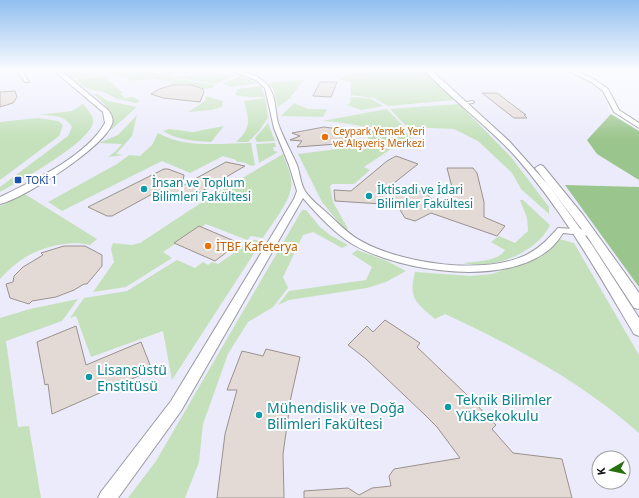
<svg xmlns="http://www.w3.org/2000/svg" width="639" height="498" font-family="'Noto Sans',sans-serif">
<style>
.built{fill:#ebebfb;fill-rule:evenodd}
.green{fill:#c4e1bb}
.forest{fill:#9ac58c}
.building{fill:#e3dad6;stroke:#9b928f}
.lines{fill:none;stroke-linecap:round;stroke-linejoin:round}
.pedestrian-casing{stroke:#9a9ba2;stroke-width:2}
.minor-casing{stroke:#9a9ba2;stroke-width:2}
.tertiary-casing{stroke:#9a9ba2;stroke-width:2}
.pedestrian{fill:#fff;fill-rule:evenodd}
.minor{fill:#fff;fill-rule:evenodd}
.tertiary{fill:#fff;fill-rule:evenodd}
.food-dot{fill:#e8710a;stroke:#fff;stroke-width:1.5}
.transit-dot{fill:#1a4fb4;stroke:#fff;stroke-width:1.5}
.culture-dot{fill:#0f9aa8;stroke:#fff;stroke-width:1.5}
.labels{text-anchor:middle;dominant-baseline:central;stroke-width:4;stroke-linejoin:round;paint-order:stroke}
.far-food-label{font-size:10px;fill:#c56008;stroke:#fff;text-anchor:start}
.far-transit-label{font-size:10px;fill:#164399;stroke:#fff;text-anchor:start}
.culture-label{font-size:12px;fill:#0d838f;stroke:#fff;text-anchor:start}
.food-label{font-size:12px;fill:#c56008;stroke:#fff;text-anchor:start}
.near-culture-label{font-size:14px;fill:#0d838f;stroke:#fff;text-anchor:start}
</style>
<rect width="100%" height="100%" fill="#f5f6fe"/>
<path class="built" d="M 0,69 L 563,69 L 592,82 L 601,90 L 611,114 L 639,131 L 639,498 L 0,498 ZM 599,458 L 623,458 L 623,482 L 599,482 Z"/>
<g class="green">
<path d="M 60,69 L 136,69 L 74,79 Z"/>
<path d="M 147,69 L 221,69 L 228,72 L 168,74 Z"/>
<path d="M 388,69 L 423,69 L 455,100 L 388,106 L 374,98 L 351,95 L 351,82 L 342,81 L 335,76 Z"/>
<path d="M 138,70 L 170,75 L 176,79 L 169,82 L 155,79 L 132,81 L 124,76 L 109,74 Z"/>
<path d="M 225,74 L 236,75 L 216,84 L 179,78 L 174,76 Z"/>
<path d="M 102,75 L 112,77 L 107,79 L 123,93 L 120,94 L 125,98 L 133,97 L 140,101 L 136,103 L 117,99 L 106,93 L 86,88 L 74,80 Z"/>
<path d="M 240,76 L 257,83 L 232,87 L 222,84 Z"/>
<path d="M 178,79 L 215,85 L 213,88 L 204,89 L 194,85 L 168,84 Z"/>
<path d="M 305,79 L 289,99 L 278,107 L 273,89 L 268,84 C 279,79 293,82 305,79 Z"/>
<path d="M 261,86 L 265,97 L 249,97 L 235,95 L 238,89 Z"/>
<path d="M 94,94 L 97,94 L 108,101 L 137,107 L 112,129 L 107,131 C 118,113 106,107 94,94 Z"/>
<path d="M 206,96 L 223,101 L 222,107 L 211,110 L 188,112 L 205,101 Z"/>
<path d="M 351,97 L 370,98 L 383,106 L 361,110 L 347,105 L 350,103 Z"/>
<path d="M 265,98 L 268,118 L 259,131 L 248,142 L 236,142 C 252,127 249,120 244,101 Z"/>
<path d="M 294,103 L 308,109 L 327,109 L 323,117 L 281,116 Z"/>
<path d="M 83,104 C 86,108 92,114 93,119 C 98,139 16,183 0,192 L 0,187 L 68,136 L 72,127 C 65,114 51,116 38,115 L 72,111 Z"/>
<path d="M 459,104 L 511,157 L 549,207 L 549,214 L 521,189 L 512,173 L 478,141 L 454,129 L 407,127 L 390,109 Z"/>
<path d="M 387,109 L 405,128 L 408,129 C 379,134 351,121 322,121 Z"/>
<path d="M 137,115 L 132,136 L 116,154 L 124,155 L 108,157 L 116,151 L 122,144 L 99,143 L 118,135 Z"/>
<path d="M 38,118 L 58,121 L 63,125 L 59,136 L 0,180 L 0,122 Z"/>
<path d="M 268,123 L 275,141 L 257,142 L 255,138 Z"/>
<path d="M 224,126 L 211,142 C 194,141 178,140 163,131 L 169,129 L 193,132 Z"/>
<path d="M 369,130 L 398,131 L 412,135 C 406,155 379,145 365,142 L 368,140 Z"/>
<path d="M 158,133 C 185,149 222,143 251,143 L 255,165 L 252,166 L 242,162 L 237,162 L 236,160 L 223,156 L 190,173 L 162,161 L 62,211 L 48,202 L 117,164 L 129,155 L 140,156 L 152,145 Z"/>
<path d="M 275,143 L 276,147 L 273,147 L 274,151 L 278,152 L 259,163 L 256,144 Z"/>
<path d="M 369,145 L 391,149 L 364,167 L 370,170 L 354,184 L 332,184 L 330,186 L 333,202 L 348,229 L 345,230 L 322,202 L 298,154 Z"/>
<path d="M 283,154 C 286,164 293,177 291,188 C 288,205 272,223 263,238 L 251,236 L 247,240 L 206,224 L 163,252 L 172,258 L 126,287 L 93,292 L 114,262 L 111,249 L 113,243 L 132,245 L 140,243 L 210,197 Z"/>
<path d="M 23,193 L 97,239 L 90,245 C 67,239 33,249 16,264 C 10,268 5,274 0,279 L 0,206 Z"/>
<path d="M 520,200 L 523,200 L 550,225 C 537,253 493,270 463,263 C 476,261 498,262 505,250 L 491,242 L 499,236 L 515,243 L 528,231 L 527,218 Z"/>
<path d="M 302,210 L 306,210 L 320,227 L 330,235 L 348,245 L 342,248 L 313,232 L 303,235 L 283,277 L 288,288 L 273,307 L 248,322 L 228,354 L 203,424 L 199,462 L 185,498 L 128,498 L 156,461 Z"/>
<path d="M 559,239 L 574,243 L 639,355 L 639,433 C 582,382 514,346 445,314 L 435,319 C 416,302 408,299 415,272 L 471,276 L 492,274 L 539,258 L 550,250 Z"/>
<path d="M 253,240 L 262,241 L 172,380 L 163,331 L 91,357 L 76,316 L 70,318 L 84,298 L 127,291 L 177,260 L 195,268 L 203,262 L 208,265 L 212,262 L 218,264 Z"/>
<path d="M 357,250 L 387,261 L 406,271 L 386,282 L 367,288 L 289,300 L 278,305 L 289,291 L 366,280 L 372,267 L 352,254 Z"/>
<path d="M 78,299 L 62,321 L 6,341 L 18,427 L 29,426 L 41,498 L 0,498 L 0,318 L 30,309 Z"/>
</g>
<g class="forest">
<path d="M 611,114 L 639,131 L 639,180 L 597,154 L 587,140 Z"/>
<path d="M 565,185 L 639,187 L 639,287 Z"/>
</g>
<g class="building">
<path d="M 320,82 L 337,82 L 331,97 L 313,96 Z"/>
<path d="M 173,85 L 192,85 L 203,89 L 204,92 L 200,102 L 163,98 L 151,94 L 159,89 Z"/>
<path d="M 15,91 L 17,97 L 13,103 L 0,107 L 0,92 Z"/>
<path d="M 482,93 L 497,93 L 526,115 L 524,115 L 527,118 L 514,118 Z"/>
<path d="M 324,127 L 346,130 L 353,136 L 348,140 L 337,144 L 297,147 L 302,141 L 290,140 L 300,136 L 292,133 Z"/>
<path d="M 396,156 L 418,164 L 384,191 L 405,195 L 412,191 L 421,191 L 425,192 L 434,202 L 440,202 L 455,209 L 453,191 L 447,168 L 473,168 L 477,173 L 484,202 L 484,217 L 505,226 L 497,236 L 431,213 L 415,221 L 405,218 L 397,205 L 335,201 L 334,190 L 351,191 L 387,161 Z"/>
<path d="M 226,162 L 245,166 L 185,201 L 181,201 L 167,196 L 167,186 L 112,216 L 107,216 L 88,207 L 164,169 L 168,169 L 184,175 L 182,186 Z"/>
<path d="M 199,226 L 239,243 L 215,261 L 174,243 Z"/>
<path d="M 64,246 L 85,246 L 102,255 L 102,266 L 87,284 L 84,284 L 74,290 L 56,297 L 32,301 L 29,304 L 10,298 L 6,284 L 13,282 L 14,276 L 23,267 L 43,255 L 41,253 Z"/>
<path d="M 385,320 L 420,343 L 417,347 L 465,393 L 496,425 L 492,429 L 513,453 L 562,459 L 572,498 L 304,498 L 304,491 L 348,488 L 359,495 L 372,488 L 391,486 L 389,476 L 394,469 L 460,458 L 437,427 L 424,414 L 366,359 L 348,345 L 367,326 L 373,332 Z"/>
<path d="M 76,326 L 86,365 L 141,342 L 152,370 L 52,414 L 48,384 L 45,385 L 37,342 Z"/>
<path d="M 266,349 L 300,357 L 291,397 L 283,454 L 284,498 L 217,498 L 225,434 L 237,390 L 227,390 L 242,351 L 263,356 Z"/>
</g>
<g class="lines">
<defs>
<path id="pedestrian" d="M 472,101 L 474,102 L 473,103 L 464,104 L 462,103 Z"/>
<g id="minor">
<path d="M 16,69 L 21,69 L 29,82 L 25,82 Z"/>
<path d="M 227,69 C 240,69 260,75 268,86 C 276,96 275,111 278,123 C 283,138 291,151 297,165 C 300,173 300,183 305,191 C 310,199 319,206 326,212 C 337,222 348,234 361,241 C 402,264 485,276 528,254 C 541,247 549,238 558,228 L 591,230 L 596,233 L 591,236 L 563,233 C 560,238 556,243 552,247 C 508,288 402,272 354,245 C 335,234 318,215 303,198 L 181,411 L 118,498 L 98,498 L 101,492 L 171,401 L 294,199 L 297,191 L 289,165 L 274,128 L 265,88 L 256,80 Z"/>
</g>
<g id="tertiary">
<path d="M 52,69 L 59,69 L 108,110 C 111,114 114,119 112,124 C 103,148 25,198 0,204 L 0,197 C 33,181 87,156 105,123 L 103,112 Z"/>
<path d="M 423,69 L 430,69 L 509,141 L 550,187 L 592,245 L 639,318 L 639,336 L 634,334 C 598,273 563,211 516,157 C 487,125 452,100 423,69 Z"/>
<path d="M 565,69 L 573,69 L 597,81 L 608,89 L 619,110 L 639,123 L 639,128 L 614,112 L 603,91 L 593,83 Z"/>
<path d="M 540,165 L 543,166 L 583,215 L 632,283 L 639,293 L 639,309 L 634,308 L 587,236 L 535,168 Z"/>
</g>
</defs>
<use href="#pedestrian" class="pedestrian-casing"/>
<use href="#minor" class="minor-casing"/>
<use href="#tertiary" class="tertiary-casing"/>
<use href="#pedestrian" class="pedestrian"/>
<use href="#minor" class="minor"/>
<use href="#tertiary" class="tertiary"/>
</g>
<linearGradient id="sky" x2="0" y2="1"><stop stop-color="#91bff0"/><stop offset="0.5" stop-color="#fafbff"/><stop offset="1" stop-color="#fafbff" stop-opacity="0"/></linearGradient>
<rect width="639" height="139" fill="url(#sky)"/>
<g class="food-dot">
<circle cx="325" cy="137" r="4"/>
<circle cx="208" cy="246" r="4"/>
</g>
<rect class="transit-dot" x="14" y="176" width="8" height="8" rx="2"/>
<g class="culture-dot">
<circle cx="144" cy="189" r="4"/>
<circle cx="369" cy="196" r="4"/>
<circle cx="89" cy="377" r="4"/>
<circle cx="448" cy="407" r="4"/>
<circle cx="259" cy="415" r="4"/>
</g>
<g class="labels">
<g class="far-food-label">
<text x="333" y="131">Ceypark Yemek Yeri<tspan x="333" dy="12">ve Alışveriş Merkezi</tspan></text>
</g>
<g class="far-transit-label">
<text x="26" y="180">TOKİ 1</text>
</g>
<g class="culture-label">
<text x="152" y="182">İnsan ve Toplum<tspan x="152" dy="14">Bilimleri Fakültesi</tspan></text>
<text x="377" y="189">İktisadi ve İdari<tspan x="377" dy="14">Bilimler Fakültesi</tspan></text>
</g>
<g class="food-label">
<text x="216" y="246">İTBF Kafeterya</text>
</g>
<g class="near-culture-label">
<text x="97" y="369">Lisansüstü<tspan x="97" dy="16">Enstitüsü</tspan></text>
<text x="456" y="399">Teknik Bilimler<tspan x="456" dy="16">Yüksekokulu</tspan></text>
<text x="267" y="407">Mühendislik ve Doğa<tspan x="267" dy="16">Bilimleri Fakültesi</tspan></text>
</g>
</g>
<g transform="translate(611 470) rotate(261)"><circle r="19" fill="#ffffff" stroke="#9f9fa1"/>
<path d="M0-3L7 15L0 10L-7 15Z" fill="#286f0e"/>
<text y="-6" font-size="11" font-weight="bold" text-anchor="middle" fill="#101013">K</text>
</g>
</svg>
